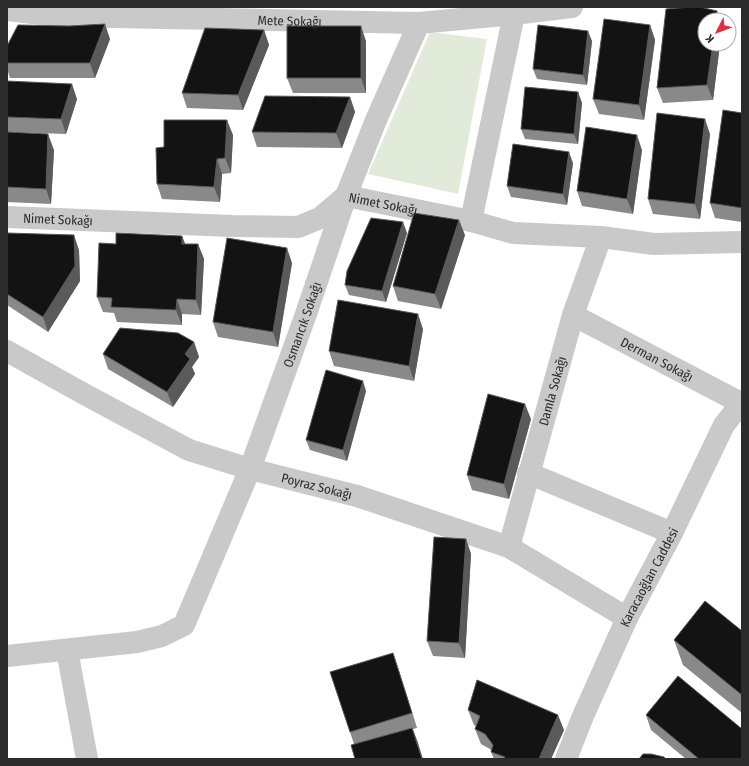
<svg xmlns="http://www.w3.org/2000/svg" width="749" height="766" font-family="'Fira Sans Condensed',sans-serif">
<style>
.green{fill:#e2ead9}
.lines{fill:none;stroke-linecap:round;stroke-linejoin:round}
.minor{stroke:#c9c9c9;stroke-width:22}
.wall{fill:#898989}
.shaded-wall{fill:#5a5a5a}
.building{fill:#131313;stroke:#5a5a5a}
.labels{text-anchor:middle;dominant-baseline:central;stroke-width:4;stroke-linejoin:round;paint-order:stroke}
.street-label{font-size:13px;fill:#2c2c2c;stroke:#fff}
</style>
<rect width="100%" height="100%" fill="#fff"/>
<path class="green" d="M 430,32 L 487,39 L 458,194 L 368,174 Z"/>
<g class="lines">
<g class="minor">
<path id="s1" d="M 7,10 L 60,16 L 419,23 L 514,14 L 572,7"/>
<path id="s2" d="M 7,217 L 232,226 L 298,227 L 320,218 L 346,196 L 471,221 L 513,233 L 601,237 L 654,244 L 742,242"/>
<path d="M 471,221 L 514,14"/>
<path id="s3" d="M 573,315 L 741,403"/>
<path id="s4" d="M 7,351 L 86,395 L 189,450 L 250,469 L 357,496 L 509,547 L 627,618"/>
<path d="M 528,473 L 672,533"/>
<path id="s5" d="M 509,547 L 573,315 L 601,237"/>
<path d="M 67,650 L 87,759"/>
<path id="s6" d="M 7,656 L 137,642 L 162,636 L 184,625 L 250,469 L 306,314 L 346,196 L 376,120 L 419,23"/>
<path id="s7" d="M 566,759 L 583,716 L 627,618 L 672,533 L 724,425 L 742,402"/>
</g>
</g>
<g class="wall">
<path d="M 690,7 L 700,7 L 717,11 L 721,20 L 705,20 L 705,44 L 720,44 L 713,100 L 663,103 L 657,88 L 666,9 Z"/>
<path d="M 650,25 L 655,40 L 644,120 L 599,114 L 593,99 Z"/>
<path d="M 264,30 L 269,45 L 243,110 L 187,108 L 182,93 Z"/>
<path d="M 110,39 L 95,78 L 10,78 L 7,69 L 7,46 Z"/>
<path d="M 366,41 L 366,93 L 293,93 L 287,78 Z"/>
<path d="M 592,41 L 587,85 L 537,79 L 533,69 Z"/>
<path d="M 7,81 L 77,99 L 66,134 L 8,132 L 54,150 L 51,204 L 7,202 Z"/>
<path d="M 578,92 L 582,103 L 578,144 L 525,139 L 521,129 Z"/>
<path d="M 350,97 L 355,112 L 342,148 L 257,147 L 252,132 Z"/>
<path d="M 742,113 L 742,222 L 715,218 L 710,203 Z"/>
<path d="M 710,134 L 700,219 L 653,214 L 648,199 Z"/>
<path d="M 233,135 L 231,173 L 222,174 L 220,202 L 162,199 L 157,184 L 164,147 Z"/>
<path d="M 642,150 L 633,214 L 582,206 L 577,191 Z"/>
<path d="M 573,163 L 567,205 L 511,197 L 507,186 Z"/>
<path d="M 7,233 L 79,250 L 80,281 L 48,332 L 7,305 Z"/>
<path d="M 407,233 L 386,302 L 349,295 L 345,285 Z"/>
<path d="M 465,235 L 441,309 L 398,301 L 393,286 Z"/>
<path d="M 182,236 L 185,244 L 198,244 L 204,259 L 201,315 L 182,314 L 182,325 L 117,322 L 114,313 L 103,312 L 97,297 L 116,244 Z"/>
<path d="M 292,263 L 278,347 L 218,337 L 213,322 Z"/>
<path d="M 423,329 L 414,381 L 334,366 L 329,351 Z"/>
<path d="M 194,342 L 199,357 L 192,367 L 195,374 L 173,407 L 108,369 L 103,354 Z"/>
<path d="M 366,391 L 347,461 L 310,450 L 306,440 Z"/>
<path d="M 531,419 L 509,499 L 472,490 L 467,475 Z"/>
<path d="M 466,539 L 471,554 L 465,658 L 433,656 L 427,641 Z"/>
<path d="M 742,631 L 742,713 L 683,665 L 674,640 Z"/>
<path d="M 398,668 L 417,728 L 413,729 L 418,743 L 354,744 L 350,732 Z"/>
<path d="M 468,710 L 564,730 L 551,759 L 494,759 L 491,752 L 492,751 L 490,749 L 481,744 L 475,729 L 476,726 L 474,725 Z"/>
<path d="M 646,715 L 742,759 L 686,759 L 651,730 Z"/>
</g>
<g class="shaded-wall">
<path d="M 717,11 L 721,20 L 716,20 Z"/>
<path d="M 105,24 L 110,39 L 95,78 L 90,63 Z"/>
<path d="M 650,25 L 655,40 L 644,120 L 639,105 Z"/>
<path d="M 361,26 L 366,41 L 366,93 L 361,78 Z"/>
<path d="M 264,30 L 269,45 L 243,110 L 238,95 Z"/>
<path d="M 588,31 L 592,41 L 587,85 L 583,75 Z"/>
<path d="M 713,44 L 720,44 L 713,100 L 707,85 Z"/>
<path d="M 72,84 L 77,99 L 66,134 L 61,119 Z"/>
<path d="M 578,92 L 582,103 L 578,144 L 574,134 Z"/>
<path d="M 350,97 L 355,112 L 342,148 L 336,133 Z"/>
<path d="M 705,119 L 710,134 L 700,219 L 695,204 Z"/>
<path d="M 227,120 L 233,135 L 231,173 L 225,158 Z"/>
<path d="M 48,134 L 54,150 L 51,204 L 46,189 Z"/>
<path d="M 637,135 L 642,150 L 633,214 L 627,199 Z"/>
<path d="M 569,152 L 573,163 L 567,205 L 563,194 Z"/>
<path d="M 217,159 L 222,174 L 220,202 L 214,187 Z"/>
<path d="M 459,220 L 465,235 L 441,309 L 435,294 Z"/>
<path d="M 403,222 L 407,233 L 386,302 L 382,291 Z"/>
<path d="M 74,235 L 79,250 L 80,281 L 48,332 L 43,317 Z"/>
<path d="M 182,236 L 188,251 L 182,244 Z"/>
<path d="M 198,244 L 204,259 L 201,315 L 196,300 Z"/>
<path d="M 287,248 L 292,263 L 278,347 L 273,332 Z"/>
<path d="M 177,299 L 182,314 L 182,325 L 176,310 Z"/>
<path d="M 418,314 L 423,329 L 414,381 L 409,366 Z"/>
<path d="M 194,342 L 199,357 L 192,367 L 195,374 L 173,407 L 167,392 L 185,354 Z"/>
<path d="M 363,381 L 366,391 L 347,461 L 343,450 Z"/>
<path d="M 525,404 L 531,419 L 509,499 L 504,484 Z"/>
<path d="M 466,539 L 471,554 L 465,658 L 459,643 Z"/>
<path d="M 393,653 L 398,668 L 417,728 L 412,713 Z"/>
<path d="M 558,715 L 564,730 L 551,759 L 539,759 Z"/>
<path d="M 412,728 L 418,743 L 423,759 L 422,759 Z"/>
</g>
<g class="building">
<path d="M 690,7 L 700,7 L 717,11 L 716,20 L 705,20 L 705,44 L 713,44 L 707,85 L 657,88 L 666,9 Z"/>
<path d="M 604,19 L 650,25 L 639,105 L 593,99 Z"/>
<path d="M 105,24 L 90,63 L 7,63 L 7,46 L 18,25 L 69,26 Z"/>
<path d="M 538,25 L 588,31 L 583,75 L 533,69 Z"/>
<rect x="287" y="26" width="74" height="52"/>
<path d="M 205,28 L 264,30 L 238,95 L 182,93 Z"/>
<path d="M 7,81 L 72,84 L 61,119 L 7,117 Z"/>
<path d="M 525,87 L 578,92 L 574,134 L 521,129 Z"/>
<path d="M 265,96 L 350,97 L 336,133 L 252,132 Z"/>
<path d="M 723,110 L 742,113 L 742,208 L 710,203 Z"/>
<path d="M 657,113 L 705,119 L 695,204 L 648,199 Z"/>
<path d="M 164,120 L 227,120 L 225,158 L 217,159 L 214,187 L 157,184 L 156,148 L 164,147 Z"/>
<path d="M 586,127 L 637,135 L 627,199 L 577,191 Z"/>
<path d="M 7,132 L 48,134 L 46,189 L 7,187 Z"/>
<path d="M 513,144 L 569,152 L 563,194 L 507,186 Z"/>
<path d="M 414,213 L 459,220 L 435,294 L 393,286 Z"/>
<path d="M 371,218 L 403,222 L 382,291 L 345,285 L 347,271 Z"/>
<path d="M 7,233 L 74,235 L 75,266 L 43,317 L 7,294 Z"/>
<path d="M 116,233 L 182,236 L 182,244 L 198,244 L 196,300 L 177,299 L 176,310 L 111,307 L 112,298 L 97,297 L 99,243 L 116,244 Z"/>
<path d="M 227,238 L 287,248 L 273,332 L 213,322 Z"/>
<path d="M 338,300 L 418,314 L 409,366 L 329,351 Z"/>
<path d="M 120,328 L 178,333 L 194,342 L 185,354 L 190,359 L 167,392 L 103,354 Z"/>
<path d="M 326,370 L 363,381 L 343,450 L 306,440 Z"/>
<path d="M 488,394 L 525,404 L 504,484 L 467,475 Z"/>
<path d="M 434,537 L 466,539 L 459,643 L 427,641 Z"/>
<path d="M 705,601 L 742,631 L 742,695 L 674,640 Z"/>
<path d="M 393,653 L 412,713 L 350,732 L 330,672 Z"/>
<path d="M 678,676 L 742,729 L 742,759 L 699,759 L 646,715 Z"/>
<path d="M 477,680 L 558,715 L 539,759 L 504,759 L 505,757 L 491,752 L 493,745 L 485,734 L 475,729 L 480,716 L 468,710 Z"/>
<path d="M 412,728 L 422,759 L 355,759 L 351,745 Z"/>
<path d="M 643,754 L 651,754 L 664,757 L 666,759 L 639,759 Z"/>
</g>
<g class="labels">
<g class="street-label">
<text stroke="none"><textPath href="#s1" startOffset="283">Mete Sokağı</textPath></text>
<text stroke="none"><textPath href="#s2" startOffset="387">Nimet Sokağı</textPath></text>
<text stroke="none"><textPath href="#s2" startOffset="51">Nimet Sokağı</textPath></text>
<text stroke="none"><textPath href="#s6" startOffset="504">Osmancık Sokağı</textPath></text>
<text stroke="none"><textPath href="#s3" startOffset="95">Derman Sokağı</textPath></text>
<text stroke="none"><textPath href="#s5" startOffset="162">Damla Sokağı</textPath></text>
<text stroke="none"><textPath href="#s4" startOffset="340">Poyraz Sokağı</textPath></text>
<text stroke="none"><textPath href="#s7" startOffset="200">Karacaoğlan Caddesi</textPath></text>
</g>
</g>
<rect width="749" height="766" fill="none" stroke="#2c2c2c" stroke-width="16"/>
<g transform="translate(717 32) rotate(228)"><circle r="19" fill="#ffffff" stroke="#ababab"/>
<path d="M0-3L7 15L0 10L-7 15Z" fill="#e32e3e"/>
<text y="-6" font-size="11" font-weight="bold" text-anchor="middle" fill="#2c2c2c">K</text>
</g>
</svg>
